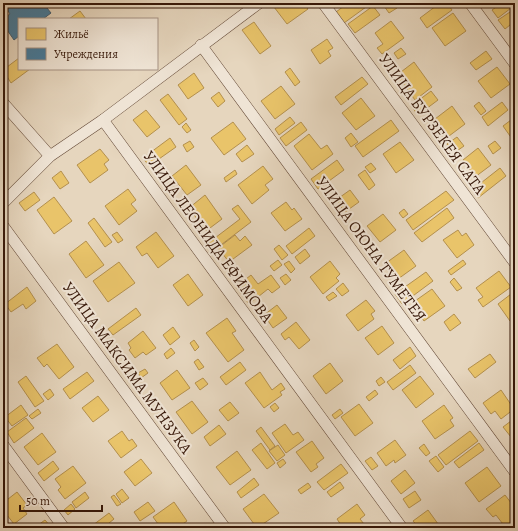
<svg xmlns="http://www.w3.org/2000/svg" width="518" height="531" font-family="Alegreya,serif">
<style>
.homes{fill:#e9c46a;stroke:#b4904d}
.public{fill:#457b9d;stroke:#415d71}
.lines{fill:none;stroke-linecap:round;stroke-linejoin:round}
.minor-casing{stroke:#634836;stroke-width:12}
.minor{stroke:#efe4d5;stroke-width:11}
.labels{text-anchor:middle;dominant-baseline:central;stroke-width:4;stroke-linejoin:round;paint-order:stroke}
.street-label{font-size:16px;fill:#371809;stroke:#efe4d5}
</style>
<rect width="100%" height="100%" fill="#e6d6be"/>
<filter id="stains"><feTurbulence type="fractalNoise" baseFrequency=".005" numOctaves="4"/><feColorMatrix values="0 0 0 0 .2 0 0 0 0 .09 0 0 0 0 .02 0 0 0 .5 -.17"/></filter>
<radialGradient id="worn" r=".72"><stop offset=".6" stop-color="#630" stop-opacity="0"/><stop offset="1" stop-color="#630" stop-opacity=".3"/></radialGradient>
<g class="homes">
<path d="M 280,3 L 303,3 L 308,9 L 287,24 L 274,7 Z"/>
<path d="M 348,3 L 363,3 L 366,7 L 344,23 L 336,12 Z"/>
<path d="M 388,3 L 393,3 L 397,8 L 389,13 L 384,6 Z"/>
<path d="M 440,3 L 447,3 L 452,10 L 427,28 L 420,18 Z"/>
<path d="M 502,3 L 515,3 L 515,5 L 498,18 L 492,10 Z"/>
<path d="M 373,6 L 380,15 L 355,33 L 348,24 Z"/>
<path d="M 80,11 L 86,19 L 69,19 Z"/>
<path d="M 510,12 L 515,21 L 505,29 L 498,20 Z"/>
<path d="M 453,13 L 466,31 L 445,46 L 432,28 Z"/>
<path d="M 391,21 L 404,38 L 382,54 L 377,48 L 383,44 L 375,33 Z"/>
<path d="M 254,22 L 271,46 L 260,54 L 242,30 Z"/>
<path d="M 327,39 L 333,48 L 328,51 L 331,56 L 320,64 L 311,50 Z"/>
<path d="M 401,48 L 406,54 L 398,59 L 394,53 Z"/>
<path d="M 486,51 L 492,59 L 476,70 L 470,63 Z"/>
<path d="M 19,58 L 19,69 L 30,69 L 11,83 L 3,70 Z"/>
<path d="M 414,62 L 432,87 L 415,100 L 397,75 Z"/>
<path d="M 497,67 L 510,84 L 491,98 L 478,81 Z"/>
<path d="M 290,68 L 300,82 L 295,86 L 285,72 Z"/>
<path d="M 194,73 L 204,88 L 188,99 L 178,85 Z"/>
<path d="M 362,77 L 368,84 L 341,105 L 335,97 Z"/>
<path d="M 281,86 L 295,104 L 275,119 L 261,101 Z"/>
<path d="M 431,91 L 438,100 L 418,115 L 411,106 Z"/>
<path d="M 219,92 L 225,101 L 218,107 L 211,98 Z"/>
<path d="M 168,94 L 187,119 L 179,125 L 160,100 Z"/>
<path d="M 361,98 L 375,116 L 356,130 L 342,113 Z"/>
<path d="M 479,102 L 486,111 L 481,115 L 474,106 Z"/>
<path d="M 502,102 L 508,110 L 488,126 L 482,117 Z"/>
<path d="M 452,106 L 465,124 L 445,139 L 436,128 L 440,125 L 435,119 Z"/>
<path d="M 146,110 L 160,127 L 147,137 L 133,120 Z"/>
<path d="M 290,117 L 295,123 L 279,135 L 275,129 Z"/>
<path d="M 515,117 L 515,143 L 503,126 Z"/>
<path d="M 391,120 L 399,131 L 363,157 L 355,146 Z"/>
<path d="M 233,122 L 246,139 L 224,155 L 211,138 Z"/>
<path d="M 301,122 L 307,130 L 286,146 L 280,138 Z"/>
<path d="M 186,123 L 191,130 L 187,133 L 182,127 Z"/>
<path d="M 351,133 L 358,142 L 351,147 L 345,138 Z"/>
<path d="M 309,134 L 321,149 L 327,145 L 333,154 L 312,170 L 294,146 Z"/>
<path d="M 457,137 L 464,146 L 454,153 L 447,144 Z"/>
<path d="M 170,138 L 176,147 L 149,166 L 143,158 Z"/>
<path d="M 190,141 L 194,147 L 187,152 L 183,145 Z"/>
<path d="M 495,141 L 501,148 L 493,154 L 488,146 Z"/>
<path d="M 400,142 L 414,160 L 396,173 L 383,154 Z"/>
<path d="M 247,145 L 254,154 L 242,162 L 236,154 Z"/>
<path d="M 478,148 L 491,165 L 475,177 L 463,160 Z"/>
<path d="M 100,149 L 109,160 L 104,164 L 108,170 L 90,183 L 77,165 Z"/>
<path d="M 337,160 L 344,170 L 318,189 L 311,179 Z"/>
<path d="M 371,163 L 376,169 L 370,173 L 365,167 Z"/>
<path d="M 186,165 L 201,185 L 187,195 L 172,176 Z"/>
<path d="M 263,166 L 273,179 L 265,185 L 269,190 L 252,204 L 238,185 Z"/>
<path d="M 500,168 L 506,176 L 478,198 L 472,190 Z"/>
<path d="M 235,170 L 237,174 L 226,182 L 224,178 Z"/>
<path d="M 365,170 L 375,185 L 369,190 L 358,175 Z"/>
<path d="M 61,171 L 69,183 L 60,189 L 52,178 Z"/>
<path d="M 128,189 L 136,200 L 131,204 L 137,211 L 119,225 L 105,206 Z"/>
<path d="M 350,190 L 359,202 L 345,212 L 336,200 Z"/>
<path d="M 446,191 L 454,200 L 413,230 L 406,220 Z"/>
<path d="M 34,192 L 40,200 L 25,211 L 19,203 Z"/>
<path d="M 205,195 L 222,219 L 206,231 L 189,208 Z"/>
<path d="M 54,197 L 72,221 L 54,234 L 37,210 Z"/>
<path d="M 286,202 L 292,210 L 294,208 L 302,219 L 285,231 L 271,213 Z"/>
<path d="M 238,205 L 251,222 L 213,251 L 207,244 L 240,219 L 232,209 Z"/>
<path d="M 447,208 L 454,218 L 422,242 L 414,233 Z"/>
<path d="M 404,209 L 408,214 L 403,218 L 399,213 Z"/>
<path d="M 383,214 L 396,230 L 380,242 L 367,226 Z"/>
<path d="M 94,218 L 112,242 L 105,247 L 88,223 Z"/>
<path d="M 309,228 L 315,236 L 292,254 L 286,246 Z"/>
<path d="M 458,230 L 462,236 L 466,233 L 474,245 L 457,258 L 443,240 Z"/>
<path d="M 117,232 L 123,240 L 118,243 L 112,235 Z"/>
<path d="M 156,232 L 174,256 L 158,268 L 147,253 L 142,256 L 136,247 Z"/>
<path d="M 235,235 L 240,241 L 245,236 L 252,245 L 229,262 L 218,248 Z"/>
<path d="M 86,241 L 104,265 L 86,278 L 69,254 Z"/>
<path d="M 279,245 L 288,255 L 282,260 L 274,249 Z"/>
<path d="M 305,249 L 310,256 L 300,264 L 295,257 Z"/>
<path d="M 404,250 L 416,266 L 398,279 L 386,263 Z"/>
<path d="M 278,260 L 282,265 L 274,271 L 270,266 Z"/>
<path d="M 463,260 L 466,264 L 451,275 L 448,271 Z"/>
<path d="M 289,261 L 295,269 L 291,273 L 284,264 Z"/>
<path d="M 330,261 L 340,274 L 336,278 L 339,281 L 323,294 L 310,277 Z"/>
<path d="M 119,262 L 135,283 L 108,302 L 93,281 Z"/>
<path d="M 499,271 L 511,287 L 483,307 L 478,300 L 483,297 L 476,288 Z"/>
<path d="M 426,272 L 433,281 L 402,304 L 395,294 Z"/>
<path d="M 188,274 L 203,295 L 188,306 L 173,285 Z"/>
<path d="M 286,274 L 291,280 L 285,285 L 280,278 Z"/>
<path d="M 251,275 L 258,284 L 271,275 L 280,287 L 272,293 L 268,289 L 249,304 L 236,287 Z"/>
<path d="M 454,278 L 462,288 L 457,291 L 450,282 Z"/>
<path d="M 343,283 L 349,291 L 342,296 L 336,289 Z"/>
<path d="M 27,287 L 36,301 L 26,309 L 23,304 L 11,312 L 5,304 Z"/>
<path d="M 432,289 L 445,306 L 424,321 L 416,310 L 419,308 L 415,301 Z"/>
<path d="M 515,291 L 515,317 L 510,321 L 498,304 Z"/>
<path d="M 333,292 L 337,296 L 329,301 L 326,297 Z"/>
<path d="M 366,300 L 375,311 L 371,314 L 374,319 L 358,331 L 346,315 Z"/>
<path d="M 277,305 L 287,318 L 273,328 L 264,315 Z"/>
<path d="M 136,308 L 141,315 L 113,335 L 108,329 Z"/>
<path d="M 454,314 L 461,323 L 450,331 L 444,322 Z"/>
<path d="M 227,318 L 236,331 L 232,333 L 244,350 L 228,362 L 206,333 Z"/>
<path d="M 296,322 L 310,340 L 299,349 L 289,337 L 285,340 L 281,334 Z"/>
<path d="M 382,326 L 394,343 L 378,355 L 365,338 Z"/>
<path d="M 173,327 L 180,337 L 170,345 L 163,335 Z"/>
<path d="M 143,331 L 156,348 L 146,355 L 143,352 L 135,358 L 129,350 L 131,348 L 128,343 Z"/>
<path d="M 194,340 L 199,347 L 195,351 L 190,343 Z"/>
<path d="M 57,344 L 74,367 L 59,379 L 47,364 L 44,367 L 37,358 Z"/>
<path d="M 410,347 L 416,356 L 400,369 L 393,360 Z"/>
<path d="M 171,348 L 175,353 L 167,359 L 164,354 Z"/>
<path d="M 490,354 L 496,362 L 475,378 L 468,369 Z"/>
<path d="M 198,359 L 204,367 L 199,370 L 194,362 Z"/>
<path d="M 240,362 L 246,370 L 226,385 L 220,377 Z"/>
<path d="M 330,363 L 343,381 L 326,394 L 313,376 Z"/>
<path d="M 410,365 L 416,373 L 393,390 L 387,382 Z"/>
<path d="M 145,369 L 148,373 L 141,378 L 138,373 Z"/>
<path d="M 177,370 L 190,388 L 172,400 L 160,383 Z"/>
<path d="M 87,372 L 94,381 L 70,399 L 63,389 Z"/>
<path d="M 260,372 L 272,390 L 281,383 L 285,389 L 280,392 L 282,395 L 264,408 L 245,383 Z"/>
<path d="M 26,376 L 44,401 L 35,407 L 18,382 Z"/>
<path d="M 420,376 L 434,394 L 416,408 L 402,390 Z"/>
<path d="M 381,377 L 385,382 L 379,386 L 376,381 Z"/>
<path d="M 203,378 L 208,384 L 200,390 L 195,383 Z"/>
<path d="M 50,389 L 54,395 L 48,400 L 43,394 Z"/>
<path d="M 375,390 L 378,394 L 369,401 L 366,397 Z"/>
<path d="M 501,390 L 514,409 L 501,419 L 495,411 L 491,414 L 483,403 Z"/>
<path d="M 98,396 L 109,410 L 93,422 L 82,408 Z"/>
<path d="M 192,401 L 208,422 L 192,434 L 176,412 Z"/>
<path d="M 230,402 L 239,413 L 228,421 L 219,410 Z"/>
<path d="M 275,403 L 279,408 L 274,412 L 270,407 Z"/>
<path d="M 359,404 L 373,423 L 355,436 L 341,417 Z"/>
<path d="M 21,405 L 28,415 L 12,426 L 5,417 Z"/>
<path d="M 444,405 L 453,418 L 450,420 L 454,426 L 435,439 L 422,421 Z"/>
<path d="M 38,409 L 41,413 L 32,419 L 29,416 Z"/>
<path d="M 340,409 L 343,413 L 335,419 L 332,415 Z"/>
<path d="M 26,418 L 34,428 L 14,443 L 7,432 Z"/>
<path d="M 515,418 L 515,442 L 503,427 Z"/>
<path d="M 285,424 L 293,435 L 298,432 L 304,440 L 286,453 L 272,433 Z"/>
<path d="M 219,425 L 226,434 L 210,446 L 204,437 Z"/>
<path d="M 261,427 L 275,446 L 270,450 L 256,431 Z"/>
<path d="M 122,431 L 129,441 L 132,439 L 137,446 L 121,458 L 108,441 Z"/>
<path d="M 470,431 L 478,441 L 446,465 L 438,455 Z"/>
<path d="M 42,433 L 56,452 L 38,465 L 24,447 Z"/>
<path d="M 395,440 L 406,455 L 395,463 L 394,460 L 386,466 L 377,453 Z"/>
<path d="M 312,441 L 324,458 L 316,464 L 318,467 L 311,472 L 296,452 Z"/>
<path d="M 261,443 L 275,463 L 267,469 L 252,450 Z"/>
<path d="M 479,443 L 484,450 L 459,468 L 454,462 Z"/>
<path d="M 424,444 L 430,453 L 426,456 L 419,448 Z"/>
<path d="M 278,445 L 285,455 L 277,461 L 269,451 Z"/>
<path d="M 237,451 L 251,470 L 230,485 L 216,467 Z"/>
<path d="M 436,456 L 444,467 L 438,472 L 429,461 Z"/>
<path d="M 371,457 L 378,466 L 372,470 L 365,461 Z"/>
<path d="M 141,459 L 152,473 L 135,486 L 124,472 Z"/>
<path d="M 283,459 L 286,463 L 280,468 L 277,463 Z"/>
<path d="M 53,461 L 59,469 L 44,481 L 38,473 Z"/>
<path d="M 341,464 L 348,473 L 324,490 L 317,482 Z"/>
<path d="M 73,466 L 86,483 L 65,499 L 58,490 L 61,487 L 55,479 Z"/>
<path d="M 487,467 L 501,486 L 479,502 L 465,483 Z"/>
<path d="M 405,470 L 415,483 L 401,494 L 391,481 Z"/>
<path d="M 254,478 L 259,485 L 241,498 L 237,492 Z"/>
<path d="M 340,482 L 344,488 L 331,497 L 327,492 Z"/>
<path d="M 308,483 L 311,487 L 301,494 L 298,490 Z"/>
<path d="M 122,489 L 129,498 L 122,503 L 116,494 Z"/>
<path d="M 415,491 L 421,500 L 409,508 L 403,499 Z"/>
<path d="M 17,492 L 27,505 L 23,508 L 27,514 L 14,524 L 3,510 L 3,503 Z"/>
<path d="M 85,492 L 89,498 L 76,508 L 72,502 Z"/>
<path d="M 264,494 L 279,513 L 257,528 L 243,509 Z"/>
<path d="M 114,495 L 121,504 L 117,506 L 111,497 Z"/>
<path d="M 505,495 L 515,508 L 515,525 L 511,528 L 506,528 L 496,515 L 493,517 L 486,509 Z"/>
<path d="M 148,502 L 155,511 L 140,521 L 134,512 Z"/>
<path d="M 174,502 L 187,521 L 177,528 L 161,528 L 153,517 Z"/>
<path d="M 71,504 L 75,509 L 68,515 L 64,510 Z"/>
<path d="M 357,504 L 365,515 L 360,519 L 364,524 L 358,528 L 343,528 L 337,519 Z"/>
<path d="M 428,510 L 441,528 L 419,528 L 413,521 Z"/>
<path d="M 109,513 L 114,519 L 109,523 L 112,528 L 89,528 Z"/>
<path d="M 45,520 L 51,527 L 34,528 Z"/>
</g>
<path class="public" d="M 3,3 L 43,3 L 51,13 L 43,19 L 19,19 L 19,36 L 14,40 L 3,24 L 3,19 L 10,14 Z"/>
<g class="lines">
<defs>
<g id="minor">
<path d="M 323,3 L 515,263"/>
<path d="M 470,3 L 515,64"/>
<path d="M 201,45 L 515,472"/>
<path d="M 3,103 L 50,156"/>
<path d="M 103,120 L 402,528"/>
<path d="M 3,203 L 50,156 L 103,120 L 259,3"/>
<path d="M 3,226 L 225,528"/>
<path d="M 3,445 L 64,528"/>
</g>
</defs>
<use href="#minor" class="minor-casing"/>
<use href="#minor" class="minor"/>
</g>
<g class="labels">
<g class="street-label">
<text transform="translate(432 124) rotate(54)">УЛИЦА БУРЗЕКЕЯ САТА</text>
<text transform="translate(208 237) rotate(54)">УЛИЦА ЛЕОНИДА ЕФИМОВА</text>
<text transform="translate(371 249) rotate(54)">УЛИЦА ОЮНА ТУМЕТЕЯ</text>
<text transform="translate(127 368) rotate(54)">УЛИЦА МАКСИМА МУНЗУКА</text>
</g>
</g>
<rect width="518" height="531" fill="none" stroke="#e6d6be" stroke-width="16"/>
<rect x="4" y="4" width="510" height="523" fill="none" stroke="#371809" stroke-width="2"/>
<rect x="8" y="8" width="502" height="515" fill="none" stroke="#371809"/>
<rect x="18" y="18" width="140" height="52" fill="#efe4d5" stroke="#a59283"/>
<rect x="26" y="28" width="20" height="12" fill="#e9c46a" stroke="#a59283"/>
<text x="54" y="38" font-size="12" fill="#371809">Жильё</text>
<rect x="26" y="48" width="20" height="12" fill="#457b9d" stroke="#a59283"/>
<text x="54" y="58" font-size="12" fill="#371809">Учреждения</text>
<path d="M20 505v6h82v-6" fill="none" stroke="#371809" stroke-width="2"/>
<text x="26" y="505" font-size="12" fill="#371809" stroke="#efe4d5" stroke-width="3" paint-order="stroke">50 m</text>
<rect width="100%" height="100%" filter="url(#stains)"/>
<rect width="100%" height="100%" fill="url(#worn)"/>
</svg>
